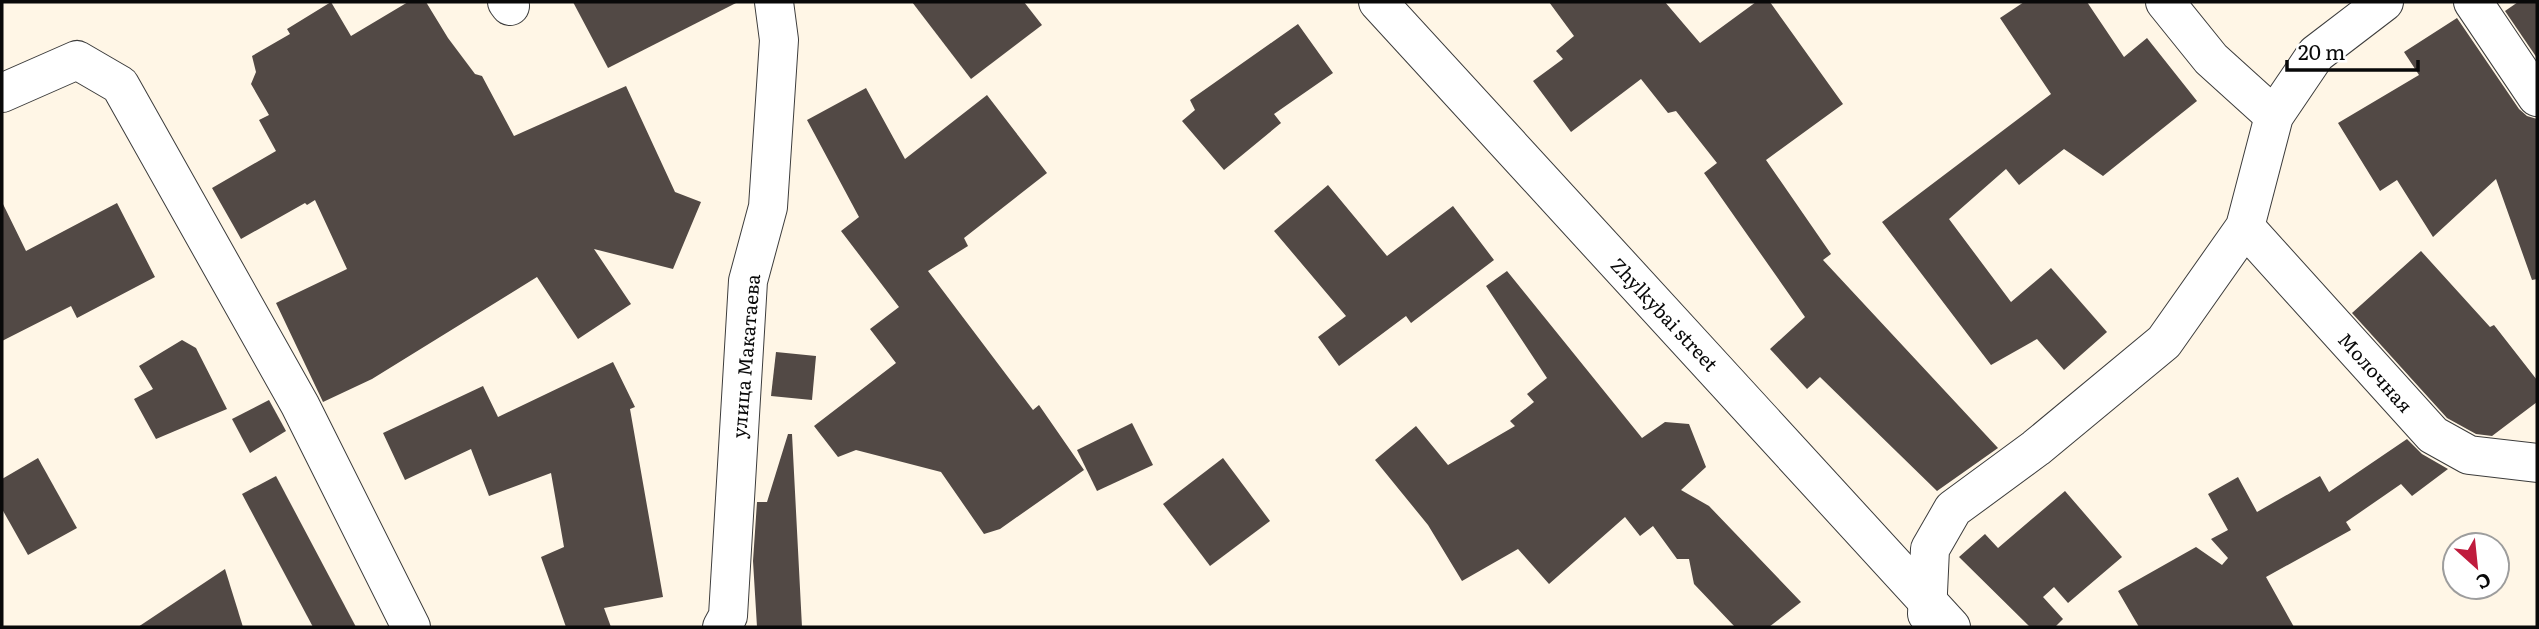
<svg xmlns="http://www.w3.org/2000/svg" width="2539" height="629" font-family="Literata,serif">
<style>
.building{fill:#524945}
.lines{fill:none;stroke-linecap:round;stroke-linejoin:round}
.minor-casing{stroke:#3c3c3c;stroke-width:40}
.minor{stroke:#fff;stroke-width:38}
.labels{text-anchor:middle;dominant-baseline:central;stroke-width:7;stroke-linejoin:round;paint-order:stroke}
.street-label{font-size:19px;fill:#090909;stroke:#fff}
</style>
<rect width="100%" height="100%" fill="#fff6e6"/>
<g class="building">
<path d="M 331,2 L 351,36 L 408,2 L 426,2 L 448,38 L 475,74 L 482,76 L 514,136 L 626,86 L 675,192 L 701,202 L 673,269 L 594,249 L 631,304 L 578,339 L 537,277 L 372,379 L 323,402 L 276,303 L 347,269 L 315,200 L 307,205 L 305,203 L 241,239 L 212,188 L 276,151 L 259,120 L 269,115 L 251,84 L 256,72 L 252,56 L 290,34 L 287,29 Z"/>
<path d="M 573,2 L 738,2 L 608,68 Z"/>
<path d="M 912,2 L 1024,2 L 1042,25 L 971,79 Z"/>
<path d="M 1549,2 L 1665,2 L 1700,43 L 1756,2 L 1770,2 L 1843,104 L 1766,160 L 1831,254 L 1823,260 L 1998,448 L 1937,491 L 1820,377 L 1807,389 L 1770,349 L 1805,317 L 1704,173 L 1717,163 L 1676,111 L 1668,113 L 1641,79 L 1571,132 L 1533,81 L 1563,59 L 1556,51 L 1574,36 Z"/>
<path d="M 2024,2 L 2087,2 L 2124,57 L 2147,38 L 2197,101 L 2103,176 L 2064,149 L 2019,185 L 2006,169 L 1949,219 L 2011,302 L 2051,268 L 2107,332 L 2064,370 L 2037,339 L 1991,365 L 1882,222 L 2051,94 L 2000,18 Z"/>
<path d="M 2518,2 L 2537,2 L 2537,58 L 2505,11 Z"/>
<path d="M 2457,18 L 2519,109 L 2527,116 L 2537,119 L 2537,279 L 2532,280 L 2496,179 L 2433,237 L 2397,180 L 2380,191 L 2338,123 L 2419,75 L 2404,52 Z"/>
<path d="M 1298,24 L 1333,73 L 1274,114 L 1281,123 L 1224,170 L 1182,121 L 1195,110 L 1190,100 Z"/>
<path d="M 866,88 L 905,159 L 987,95 L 1047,173 L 964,238 L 968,246 L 928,271 L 1033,410 L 1039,405 L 1084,470 L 1000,529 L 984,534 L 941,472 L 856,450 L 838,457 L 814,426 L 896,363 L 870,329 L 899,307 L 841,231 L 859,217 L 807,120 Z"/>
<path d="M 1328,185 L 1387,256 L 1453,206 L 1494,260 L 1411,323 L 1406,316 L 1339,366 L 1318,337 L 1346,316 L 1274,231 Z"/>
<path d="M 2,202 L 26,251 L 117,203 L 155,277 L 77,318 L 71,306 L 2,341 Z"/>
<path d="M 2421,251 L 2490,327 L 2494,325 L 2537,380 L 2537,402 L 2492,436 L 2476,434 L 2447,418 L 2352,313 Z"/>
<path d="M 1507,271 L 1642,438 L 1665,422 L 1689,424 L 1706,467 L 1681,490 L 1709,506 L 1801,602 L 1769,627 L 1735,627 L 1694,584 L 1689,559 L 1677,559 L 1653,526 L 1640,536 L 1625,517 L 1549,584 L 1518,549 L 1462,581 L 1428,525 L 1375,460 L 1416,426 L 1448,465 L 1515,426 L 1510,421 L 1534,402 L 1527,394 L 1547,378 L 1486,286 Z"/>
<path d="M 182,340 L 196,348 L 227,409 L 156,439 L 134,399 L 153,389 L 139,366 Z"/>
<path d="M 776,352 L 816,356 L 812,400 L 771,396 Z"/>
<path d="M 613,362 L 635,407 L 630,409 L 663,597 L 604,608 L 611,627 L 566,627 L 541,557 L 564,547 L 551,473 L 489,496 L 471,449 L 405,480 L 383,433 L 483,386 L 498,417 Z"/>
<path d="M 269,400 L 286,431 L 250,453 L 232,419 Z"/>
<path d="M 1132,423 L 1153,465 L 1097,491 L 1077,450 Z"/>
<path d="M 788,434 L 792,434 L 802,627 L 757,627 L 753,561 L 757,502 L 767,502 Z"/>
<path d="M 2407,439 L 2422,454 L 2448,469 L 2412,496 L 2401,484 L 2346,522 L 2351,530 L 2266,577 L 2294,627 L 2139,627 L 2118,591 L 2196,547 L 2222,565 L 2228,558 L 2211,539 L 2228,530 L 2208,494 L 2238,477 L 2257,512 L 2320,476 L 2329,492 Z"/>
<path d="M 38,458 L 77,528 L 28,555 L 2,509 L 2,479 Z"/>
<path d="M 1223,458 L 1270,521 L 1210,566 L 1163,504 Z"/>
<path d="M 276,476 L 356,627 L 313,627 L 242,494 Z"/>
<path d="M 2065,491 L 2122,557 L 2068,603 L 2054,587 L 2043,597 L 2063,619 L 2055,627 L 2030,627 L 1959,557 L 1985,534 L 1998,548 Z"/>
<path d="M 225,569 L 243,627 L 138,627 Z"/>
</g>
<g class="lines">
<defs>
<g id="minor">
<path d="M 507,2 L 510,6"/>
<path d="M 1378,2 L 1951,627"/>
<path d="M 2165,2 L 2211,59 L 2274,116"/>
<path d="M 2473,2 L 2537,97"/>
<path d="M 2,93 L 77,60 L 120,85 L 300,405 L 411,627"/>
<path d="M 2245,227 L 2433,435 L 2469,455 L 2537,463"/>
<path d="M 1927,614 L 1930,549 L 1953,509 L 2036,448 L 2164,342 L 2245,227 L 2274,116 L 2316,54 L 2384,2"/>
<path d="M 722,627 L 728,616 L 748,281 L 768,207 L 779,40 L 774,2"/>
</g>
</defs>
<use href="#minor" class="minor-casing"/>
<use href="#minor" class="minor"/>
</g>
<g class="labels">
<g class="street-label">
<text transform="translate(1665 314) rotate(47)">Zhylkybai street</text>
<text transform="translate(745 356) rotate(-85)">улица Макатаева</text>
<text transform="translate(2376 372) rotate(48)">Молочная</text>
</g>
</g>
<rect width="2539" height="629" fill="none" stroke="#090909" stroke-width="7"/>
<g transform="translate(2476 566) rotate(153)"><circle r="33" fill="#ffffff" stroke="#9d9d9d" stroke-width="2"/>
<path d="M0-5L12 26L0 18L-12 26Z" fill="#bf1c3d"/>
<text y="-10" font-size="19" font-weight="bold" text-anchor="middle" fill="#090909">С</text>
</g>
<path d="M2287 60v10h131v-10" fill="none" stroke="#090909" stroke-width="3.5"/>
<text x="2298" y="60" font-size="21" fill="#090909" stroke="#ffffff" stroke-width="5" paint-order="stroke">20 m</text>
</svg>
